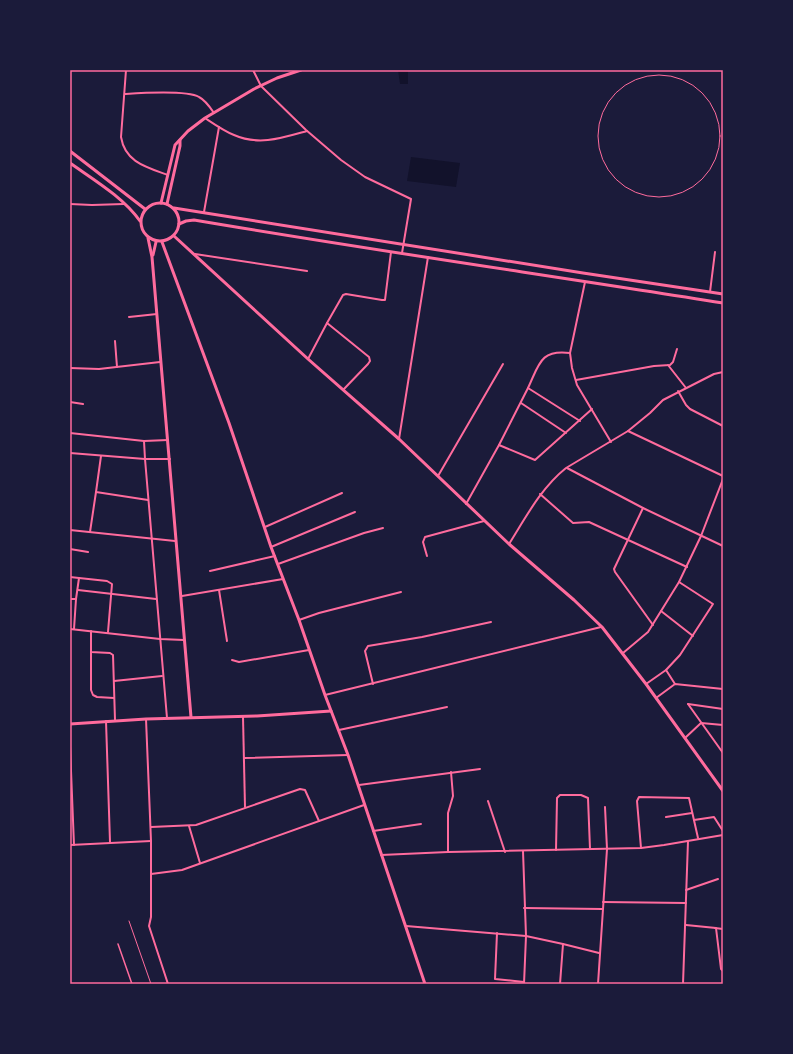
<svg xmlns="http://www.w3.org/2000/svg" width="793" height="1054" font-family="'Archivo Narrow',sans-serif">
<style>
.water{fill:#12122b}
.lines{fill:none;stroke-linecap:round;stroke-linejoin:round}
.service{stroke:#ff6b9d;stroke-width:1}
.pedestrian{stroke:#ff6b9d;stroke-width:1.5}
.minor{stroke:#ff6b9d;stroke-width:2}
.tertiary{stroke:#ff6b9d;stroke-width:3}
.secondary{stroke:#ff6b9d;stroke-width:3}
.neatline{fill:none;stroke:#ff6b9d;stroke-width:1.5}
</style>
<rect width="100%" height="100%" fill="#1b1b3a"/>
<g class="water">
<path d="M 398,70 L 408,70 L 408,84 L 400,84 Z"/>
<path d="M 411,157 L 460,163 L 456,187 L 407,181 Z"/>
</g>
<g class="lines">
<g class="service">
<circle cx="659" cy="136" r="61"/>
<path d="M 129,921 L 151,984"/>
</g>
<path class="pedestrian" d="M 118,944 L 132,984"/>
<g class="minor">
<path d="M 126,70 L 121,137 C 125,162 146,167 168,175"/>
<path d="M 253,70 L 261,86 L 306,130 L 341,160 L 365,177 L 411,199 L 402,253"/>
<path d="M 125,94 C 141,93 187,90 199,97 C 205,100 210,107 214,113"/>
<path d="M 205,118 C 214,124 224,131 234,135 C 259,146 282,138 307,131"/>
<path d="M 70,204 L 92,205 L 124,204"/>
<path d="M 204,212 L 219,127"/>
<path d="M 195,254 L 307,271"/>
<path d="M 585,282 L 570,353 L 572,368 L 577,385 L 611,442"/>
<path d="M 710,292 L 715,252"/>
<path d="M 129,317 L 157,314"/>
<path d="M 327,323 L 343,295 L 346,294 L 382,300 L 385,300 L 391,252"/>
<path d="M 115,341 L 117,367"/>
<path d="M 308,359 L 327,323 L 369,357 L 370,361 L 368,364 L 343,390"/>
<path d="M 668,365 L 686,388"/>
<path d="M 70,368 L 99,369 L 160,362"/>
<path d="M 576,380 L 654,366 L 670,365 L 673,362 L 677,349"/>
<path d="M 528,388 C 539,365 540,349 570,353"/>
<path d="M 678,391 L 686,405 L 690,409 L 723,426"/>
<path d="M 70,402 L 83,404"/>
<path d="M 521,403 L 566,433"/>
<path d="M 628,431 L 723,476"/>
<path d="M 70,433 L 144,441 L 145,459 L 170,459"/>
<path d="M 399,439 L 428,257"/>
<path d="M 144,441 L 168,440"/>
<path d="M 499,445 L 528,388 L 580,421"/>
<path d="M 70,453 L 145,459 L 167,718"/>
<path d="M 101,456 L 96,492 L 148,500"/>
<path d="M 567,468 L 643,508 L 723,546"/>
<path d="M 438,476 L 503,364"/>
<path d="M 540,494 L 573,523 L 589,522 L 687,567"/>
<path d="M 466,504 L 499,445 L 535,460 L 592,409"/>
<path d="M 643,508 L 614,569 L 615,572 L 653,625"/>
<path d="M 265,527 L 342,493"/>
<path d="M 70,530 L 175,541"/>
<path d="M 90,532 L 96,492"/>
<path d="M 509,544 C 526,517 541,488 566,468 L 628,431 L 650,413 L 663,400 L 714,374 L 723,372"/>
<path d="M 271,547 L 355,512"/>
<path d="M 70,549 L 88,552"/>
<path d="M 427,556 L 423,542 L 425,537 L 484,521"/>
<path d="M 278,564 L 364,533 L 383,528"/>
<path d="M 210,571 L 275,556"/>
<path d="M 70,577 L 79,578 L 76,599"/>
<path d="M 79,578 L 107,581 L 112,584 L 108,632"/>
<path d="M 78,590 L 156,599"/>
<path d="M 219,590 L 227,641"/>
<path d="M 182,596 L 283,579"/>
<path d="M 70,599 L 76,599 L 74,629"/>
<path d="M 661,611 L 693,636"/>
<path d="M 299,620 L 319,613 L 401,592"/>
<path d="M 70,629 L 160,639 L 184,640"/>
<path d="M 91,631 L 91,652 L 110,653 L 113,655 L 115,720"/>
<path d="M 91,652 L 91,690 L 93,695 L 97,697 L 114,698"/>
<path d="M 623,653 L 648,632 L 679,582 L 701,536 L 723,479"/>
<path d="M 232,660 L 239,662 L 309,650"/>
<path d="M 666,670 L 680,655 L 713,604 L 679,582"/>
<path d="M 114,681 L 162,676"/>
<path d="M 373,684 L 365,651 L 368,646 L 422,637 L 491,622"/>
<path d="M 646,684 L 666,670 L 675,684"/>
<path d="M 325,695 L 601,627"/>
<path d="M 656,698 L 675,684 L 723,689"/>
<path d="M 688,704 L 723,753"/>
<path d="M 688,704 L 723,709"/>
<path d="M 243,717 L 245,807"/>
<path d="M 146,719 L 151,841 L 151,917 L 149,926 L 168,984"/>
<path d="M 106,721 L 110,842"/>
<path d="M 339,730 L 447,707"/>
<path d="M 685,738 L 701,723 L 723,725"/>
<path d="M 70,746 L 74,845"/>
<path d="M 244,758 L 348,755"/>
<path d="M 359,785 L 480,769"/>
<path d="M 488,801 L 505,852"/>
<path d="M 666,817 L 692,813"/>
<path d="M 694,820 L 714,817 L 723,831"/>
<path d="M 189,826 L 200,863"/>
<path d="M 151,827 L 196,825 L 300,789 L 305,790 L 319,821"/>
<path d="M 373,831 L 421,824"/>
<path d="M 70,845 L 151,841"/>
<path d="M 641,848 L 637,801 L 639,797 L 689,798 L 698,838"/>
<path d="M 556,850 L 557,798 L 560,795 L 581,795 L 588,798 L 590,849"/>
<path d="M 523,851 L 526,936 L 524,984"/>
<path d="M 448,852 L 448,813 L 453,796 L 451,772"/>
<path d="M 381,855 L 448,852 L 641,848 L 664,845 L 723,835"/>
<path d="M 151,874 L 182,870 L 364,805"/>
<path d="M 686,890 L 718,879"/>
<path d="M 603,902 L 686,903"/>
<path d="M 524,908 L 602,909"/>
<path d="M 686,925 L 716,928 L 721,969 L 723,971"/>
<path d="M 406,926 L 526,936 L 563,944 L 599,953"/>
<path d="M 715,928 L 723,929"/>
<path d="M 497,933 L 495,979 L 524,982"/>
<path d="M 560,984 L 563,944"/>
<path d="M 598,984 L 607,849 L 605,807"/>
<path d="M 683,984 L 688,841"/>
</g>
<g class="tertiary">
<path d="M 161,203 L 175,145 L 188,131 L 205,118 L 254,89 L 277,78 L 301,70"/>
<path d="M 167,204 L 180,146 L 180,140"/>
<path d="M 174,236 L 308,359 L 399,439 L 509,544 L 574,600 L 602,627 L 646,684 L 723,791"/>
<path d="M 148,238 L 152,257 L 191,717"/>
<path d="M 162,242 L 229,423 L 271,547 L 299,620 L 325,695 L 348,755 L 425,984"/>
<path d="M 153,255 L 156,242"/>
<path d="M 70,724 L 146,719 L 257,716 L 331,711"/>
</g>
<g class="secondary">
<path d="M 70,151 L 145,209"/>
<path d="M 70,163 C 94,180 123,197 140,221"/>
<circle cx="160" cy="222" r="19"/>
<path d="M 174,208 L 583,273 L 723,294"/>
<path d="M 179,224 L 186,221 L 194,220 C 370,250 547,275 723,303"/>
</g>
</g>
<rect width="793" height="1054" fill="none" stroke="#1b1b3a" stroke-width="142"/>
<rect x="71" y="71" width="651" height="912" class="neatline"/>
</svg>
